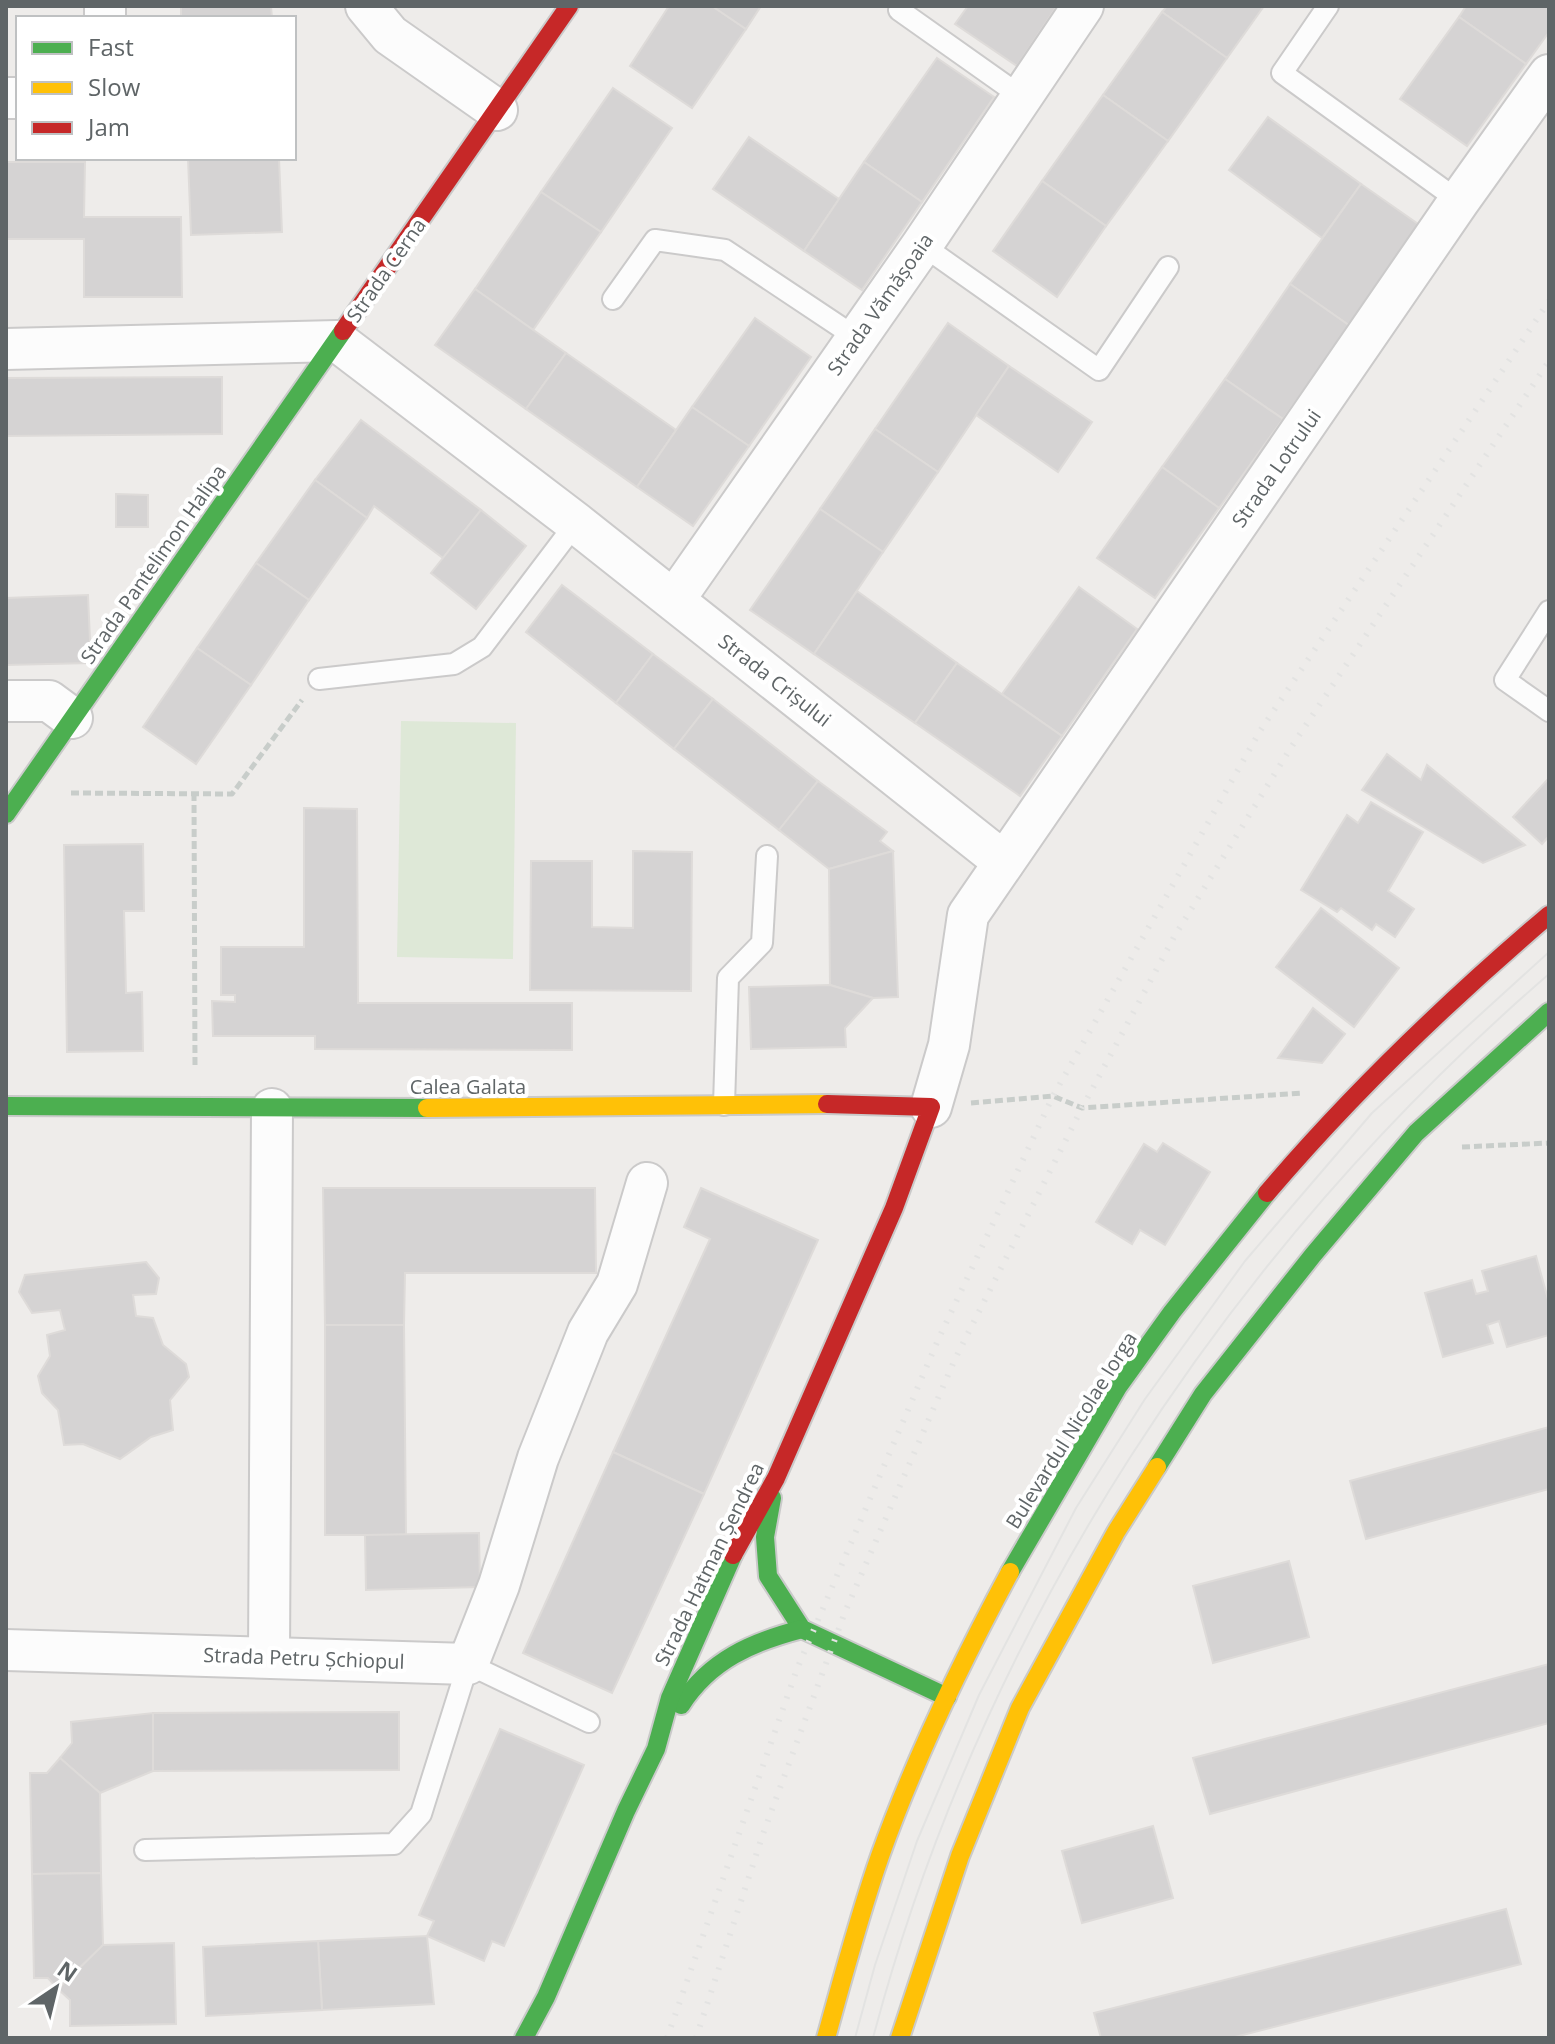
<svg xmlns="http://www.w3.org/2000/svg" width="1555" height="2044" font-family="'Open Sans',sans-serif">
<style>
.green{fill:#dee8d7}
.building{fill:#d5d3d3;stroke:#dedbd9;stroke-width:2}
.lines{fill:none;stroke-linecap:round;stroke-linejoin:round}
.lane-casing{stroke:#cbcaca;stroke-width:24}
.street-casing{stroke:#cbcaca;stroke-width:44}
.fast-casing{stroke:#cacaca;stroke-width:22}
.slow-casing{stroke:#cacaca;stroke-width:22}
.jam-casing{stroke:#cacaca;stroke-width:22}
.path{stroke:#c8cdca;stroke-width:5;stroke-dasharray:8 4;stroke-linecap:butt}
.lane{stroke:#fcfcfc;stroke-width:20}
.street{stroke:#fcfcfc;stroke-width:40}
.fast{stroke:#4caf50;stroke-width:18}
.slow{stroke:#ffc107;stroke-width:18}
.jam{stroke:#c62828;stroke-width:18}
.tram{stroke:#e3e3e2;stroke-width:2}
.rail{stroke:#e3e3e2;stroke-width:6;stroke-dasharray:2 10;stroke-linecap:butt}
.labels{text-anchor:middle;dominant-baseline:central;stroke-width:8;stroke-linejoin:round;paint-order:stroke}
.street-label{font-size:20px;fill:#5f6567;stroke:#fff}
</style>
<rect width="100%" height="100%" fill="#eeecea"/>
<path class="green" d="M 401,721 L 516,723 L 513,959 L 397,957 Z"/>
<g class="building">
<path d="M 181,6 L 271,6 L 272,18 L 181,18 Z"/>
<path d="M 669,6 L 712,6 L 746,29 L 692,108 L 630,66 Z"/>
<path d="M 712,6 L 761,6 L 746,29 Z"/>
<path d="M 968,6 L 1057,6 L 1017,66 L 955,24 Z"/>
<path d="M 1167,6 L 1264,6 L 1227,58 L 1162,12 Z"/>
<path d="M 1466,6 L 1549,6 L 1549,32 L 1526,64 L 1459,17 Z"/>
<path d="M 1162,12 L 1227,58 L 1168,141 L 1103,95 Z"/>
<path d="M 1459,17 L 1526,64 L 1467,146 L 1400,99 Z"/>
<path d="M 937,58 L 994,97 L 922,202 L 864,162 Z"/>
<path d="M 613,88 L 672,128 L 601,232 L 541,192 Z"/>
<path d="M 1103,95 L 1168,141 L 1106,226 L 1042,181 Z"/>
<path d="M 1268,117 L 1361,184 L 1322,238 L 1229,170 Z"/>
<path d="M 749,137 L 839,199 L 804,251 L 713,189 Z"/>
<path d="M 188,158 L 279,158 L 282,232 L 191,235 Z"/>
<path d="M 6,162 L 85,162 L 84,217 L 181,217 L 182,297 L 84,297 L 84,239 L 6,239 Z"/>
<path d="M 864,162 L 922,202 L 862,290 L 804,251 Z"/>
<path d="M 1042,181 L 1106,226 L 1057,297 L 993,251 Z"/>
<path d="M 1361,184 L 1421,226 L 1350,326 L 1290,284 Z"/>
<path d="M 541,192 L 601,232 L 533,330 L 475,289 Z"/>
<path d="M 1290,284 L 1350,326 L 1283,419 L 1225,379 Z"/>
<path d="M 475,289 L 566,353 L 526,409 L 435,345 Z"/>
<path d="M 755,318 L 811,357 L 749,446 L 692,407 Z"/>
<path d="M 948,323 L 1009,366 L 938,472 L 875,429 Z"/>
<path d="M 566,353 L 676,430 L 637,487 L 526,409 Z"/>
<path d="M 1009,366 L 1092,422 L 1058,472 L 976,415 Z"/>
<path d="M 222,377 L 222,434 L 6,436 L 6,378 Z"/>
<path d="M 1225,379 L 1283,419 L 1219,508 L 1162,467 Z"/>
<path d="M 692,407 L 749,446 L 693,526 L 637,487 Z"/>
<path d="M 361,420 L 481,510 L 443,558 L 374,506 L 367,518 L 315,480 Z"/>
<path d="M 875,429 L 938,472 L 883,552 L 820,509 Z"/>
<path d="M 1162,467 L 1219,508 L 1155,598 L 1097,558 Z"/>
<path d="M 315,480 L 367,518 L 309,600 L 256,563 Z"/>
<path d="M 116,494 L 148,495 L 148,527 L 116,527 Z"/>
<path d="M 820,509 L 883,552 L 814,654 L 750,610 Z"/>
<path d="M 481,510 L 526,546 L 476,609 L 431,573 Z"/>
<path d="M 256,563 L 309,600 L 251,685 L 197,648 Z"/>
<path d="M 562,585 L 653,654 L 616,703 L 526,632 Z"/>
<path d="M 1079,587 L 1137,629 L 1062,736 L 1002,694 Z"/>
<path d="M 857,591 L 957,663 L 915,723 L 814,654 Z"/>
<path d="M 88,595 L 91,663 L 6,665 L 6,598 Z"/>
<path d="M 197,648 L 251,685 L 196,764 L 143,727 Z"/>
<path d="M 653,654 L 713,699 L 674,749 L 616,703 Z"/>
<path d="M 957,663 L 1062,736 L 1020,796 L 915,723 Z"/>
<path d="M 713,699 L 818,781 L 779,830 L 674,749 Z"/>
<path d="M 1387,754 L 1421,780 L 1427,765 L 1525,845 L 1483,863 L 1362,790 Z"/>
<path d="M 1549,778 L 1549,836 L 1542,844 L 1513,817 Z"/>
<path d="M 818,781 L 887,832 L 880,841 L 893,851 L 829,869 L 779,830 Z"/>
<path d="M 1371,802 L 1423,832 L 1388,891 L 1414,909 L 1395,937 L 1376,924 L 1372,930 L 1341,908 L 1337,912 L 1301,890 L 1347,815 L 1358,823 Z"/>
<path d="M 304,808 L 357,809 L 358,1003 L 572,1003 L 572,1050 L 315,1049 L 315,1036 L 213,1036 L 212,1001 L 235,1002 L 235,995 L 221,995 L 221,947 L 304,947 Z"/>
<path d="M 143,844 L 144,911 L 124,911 L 126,993 L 142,992 L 143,1051 L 67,1052 L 64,845 Z"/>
<path d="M 633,851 L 692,852 L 691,991 L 530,990 L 531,861 L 592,861 L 592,927 L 633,928 Z"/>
<path d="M 893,851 L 898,997 L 873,998 L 830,985 L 829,869 Z"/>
<path d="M 1321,908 L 1399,968 L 1354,1027 L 1276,967 Z"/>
<path d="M 830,985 L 873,998 L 845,1028 L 846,1047 L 751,1049 L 749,987 Z"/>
<path d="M 1313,1008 L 1345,1034 L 1322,1063 L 1278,1058 Z"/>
<path d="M 1163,1143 L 1210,1172 L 1165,1245 L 1140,1230 L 1132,1244 L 1096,1222 L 1144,1144 L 1157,1152 Z"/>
<path d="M 323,1188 L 595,1188 L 596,1273 L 405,1273 L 404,1325 L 325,1325 Z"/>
<path d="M 701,1188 L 818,1240 L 704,1494 L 613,1452 L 710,1239 L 684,1227 Z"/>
<path d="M 1536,1256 L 1549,1303 L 1549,1335 L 1507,1347 L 1499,1321 L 1487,1325 L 1493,1343 L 1443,1357 L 1425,1293 L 1472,1280 L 1476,1294 L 1488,1291 L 1482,1271 Z"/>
<path d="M 146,1262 L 159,1278 L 156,1294 L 133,1295 L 136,1316 L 153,1318 L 163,1345 L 186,1364 L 189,1377 L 170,1400 L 173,1430 L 151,1437 L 120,1459 L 83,1444 L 64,1445 L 58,1410 L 42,1393 L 38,1376 L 50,1356 L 47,1335 L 65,1330 L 60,1310 L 32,1313 L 19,1292 L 25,1275 Z"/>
<path d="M 325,1325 L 404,1325 L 406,1535 L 325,1535 Z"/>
<path d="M 1549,1427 L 1549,1489 L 1366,1539 L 1350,1481 Z"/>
<path d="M 613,1452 L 704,1494 L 612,1693 L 523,1653 Z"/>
<path d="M 479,1533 L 480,1587 L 366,1590 L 365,1535 Z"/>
<path d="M 1289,1561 L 1309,1637 L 1213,1663 L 1193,1586 Z"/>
<path d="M 1549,1664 L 1549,1723 L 1210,1814 L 1193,1758 Z"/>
<path d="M 399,1712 L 399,1770 L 153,1771 L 153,1713 Z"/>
<path d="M 153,1713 L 153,1771 L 100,1793 L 60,1758 L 72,1743 L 71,1722 Z"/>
<path d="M 500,1729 L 584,1765 L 504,1946 L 492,1941 L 484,1961 L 427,1936 L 434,1921 L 419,1915 Z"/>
<path d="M 60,1758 L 100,1793 L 101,1873 L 32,1874 L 30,1773 L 47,1773 Z"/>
<path d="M 1153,1826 L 1173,1898 L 1082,1923 L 1062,1851 Z"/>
<path d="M 101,1873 L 103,1945 L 58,1989 L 48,1978 L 34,1978 L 32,1874 Z"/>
<path d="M 1506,1909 L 1521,1964 L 1231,2038 L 1101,2038 L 1094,2013 Z"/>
<path d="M 427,1936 L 434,2004 L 322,2010 L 318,1941 Z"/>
<path d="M 318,1941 L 322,2010 L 206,2016 L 203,1947 Z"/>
<path d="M 174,1943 L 176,2024 L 70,2026 L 70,2000 L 58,1989 L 103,1945 Z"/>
</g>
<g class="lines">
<defs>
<g id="lane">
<path d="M 1328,6 L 1282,73 L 1459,201"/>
<path d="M 899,10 L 1022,97"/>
<path d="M 922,245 L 1099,370 L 1168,267"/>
<path d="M 613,299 L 655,240 L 725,250 L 857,338"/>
<path d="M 1549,611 L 1505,680 L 1549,711"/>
<path d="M 319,679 L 454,664 L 482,647 L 576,523"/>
<path d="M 724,1105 L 728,978 L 762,943 L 767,856"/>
<path d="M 145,1850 L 394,1844 L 421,1814 L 468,1664 L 589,1722"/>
</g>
<g id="street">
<path d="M 105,6 L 105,18"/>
<path d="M 366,6 L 390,35 L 497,110"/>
<path d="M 6,98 L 18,98"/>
<path d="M 6,349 L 337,341 L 576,523 L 1004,862"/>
<path d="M 674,600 L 922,245 L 1083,6"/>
<path d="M 6,701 L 49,701 L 72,718"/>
<path d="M 931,1107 L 949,1045 L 968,915 L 1459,201 L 1549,75"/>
<path d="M 6,1650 L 468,1664 L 499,1585 L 538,1458 L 588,1332 L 617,1284 L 647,1183"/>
<path d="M 269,1657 L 272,1109"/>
</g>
<g id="fast">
<path d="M 6,814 L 343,331"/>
<path d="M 6,1106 L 427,1108"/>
<path d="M 1157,1467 L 1203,1394 L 1313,1255 L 1416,1133 L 1549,1012"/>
<path d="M 772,1498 L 765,1537 L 768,1576 L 802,1629 L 947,1697"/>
<path d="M 1010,1572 L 1118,1387 L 1172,1312 L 1267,1193"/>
<path d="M 681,1705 C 710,1660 752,1642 802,1629"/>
<path d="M 524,2038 L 546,1997 L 626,1811 L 656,1749 L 670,1698 L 733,1555"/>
</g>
<g id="slow">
<path d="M 427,1108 L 827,1104"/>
<path d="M 826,2038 C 843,1977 859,1916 880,1856 C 915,1758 961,1663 1010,1572"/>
<path d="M 900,2038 L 960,1856 L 1020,1708 L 1116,1532 L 1157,1467"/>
</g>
<g id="jam">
<path d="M 343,331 L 569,6"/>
<path d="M 1267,1193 C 1353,1092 1448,1001 1549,915"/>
<path d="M 733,1555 L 776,1478 L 894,1208 L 931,1107 L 827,1104"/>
</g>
</defs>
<use href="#lane" class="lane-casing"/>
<use href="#street" class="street-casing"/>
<use href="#fast" class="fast-casing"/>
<use href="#slow" class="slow-casing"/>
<use href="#jam" class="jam-casing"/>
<g class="path">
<path d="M 71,793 L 232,794 L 302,700"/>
<path d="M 194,793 L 195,1068"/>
<path d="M 971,1103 L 1053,1096 L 1082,1108 L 1302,1093"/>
<path d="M 1462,1147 L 1549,1143"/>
</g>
<use href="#lane" class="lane"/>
<use href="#street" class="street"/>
<use href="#fast" class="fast"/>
<use href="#slow" class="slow"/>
<use href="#jam" class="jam"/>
<g class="tram">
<path d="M 855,2038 L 875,1965 L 917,1841 L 979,1695 L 1076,1508 L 1145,1399 L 1245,1261 L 1372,1113 L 1549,952"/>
<path d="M 873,2038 C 982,1625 1227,1253 1549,974"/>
</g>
<g class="rail">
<path d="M 667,2038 L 797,1669 L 938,1340 L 1053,1096 L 1260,731 L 1549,301"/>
<path d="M 696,2038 L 763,1834 L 845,1612 L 955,1359 L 1082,1108 L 1174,937 L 1290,749 L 1549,361"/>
</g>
</g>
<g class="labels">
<g class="street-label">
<text transform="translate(386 270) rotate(-55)">Strada Cerna</text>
<text transform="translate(880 304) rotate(-55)">Strada Vămășoaia</text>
<text transform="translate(1276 468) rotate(-55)">Strada Lotrului</text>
<text transform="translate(153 564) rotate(-55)">Strada Pantelimon Halipa</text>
<text transform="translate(775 680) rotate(38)">Strada Crișului</text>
<text x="468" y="1086">Calea Galata</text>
<text transform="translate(1071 1430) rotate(-58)">Bulevardul Nicolae Iorga</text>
<text transform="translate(709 1564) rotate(-64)">Strada Hatman Șendrea</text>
<text transform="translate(304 1658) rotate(2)">Strada Petru Șchiopul</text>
</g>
</g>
<rect width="1555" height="2044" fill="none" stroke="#5f6567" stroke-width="16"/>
<rect x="16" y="16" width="280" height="144" fill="#ffffff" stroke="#bfc1c2" stroke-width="2"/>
<rect x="32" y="42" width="40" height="12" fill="#4caf50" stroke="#bfc1c2" stroke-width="2"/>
<text x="88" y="56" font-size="24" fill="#5f6567">Fast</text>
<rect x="32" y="82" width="40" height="12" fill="#ffc107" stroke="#bfc1c2" stroke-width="2"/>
<text x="88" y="96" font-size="24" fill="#5f6567">Slow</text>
<rect x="32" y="122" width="40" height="12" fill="#c62828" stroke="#bfc1c2" stroke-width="2"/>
<text x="88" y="136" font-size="24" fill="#5f6567">Jam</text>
<g transform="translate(56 1988) rotate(35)" stroke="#ffffff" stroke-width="6" paint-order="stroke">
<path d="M0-6L14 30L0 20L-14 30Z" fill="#5f6567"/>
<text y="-12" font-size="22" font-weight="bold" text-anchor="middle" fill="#5f6567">N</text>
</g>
</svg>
